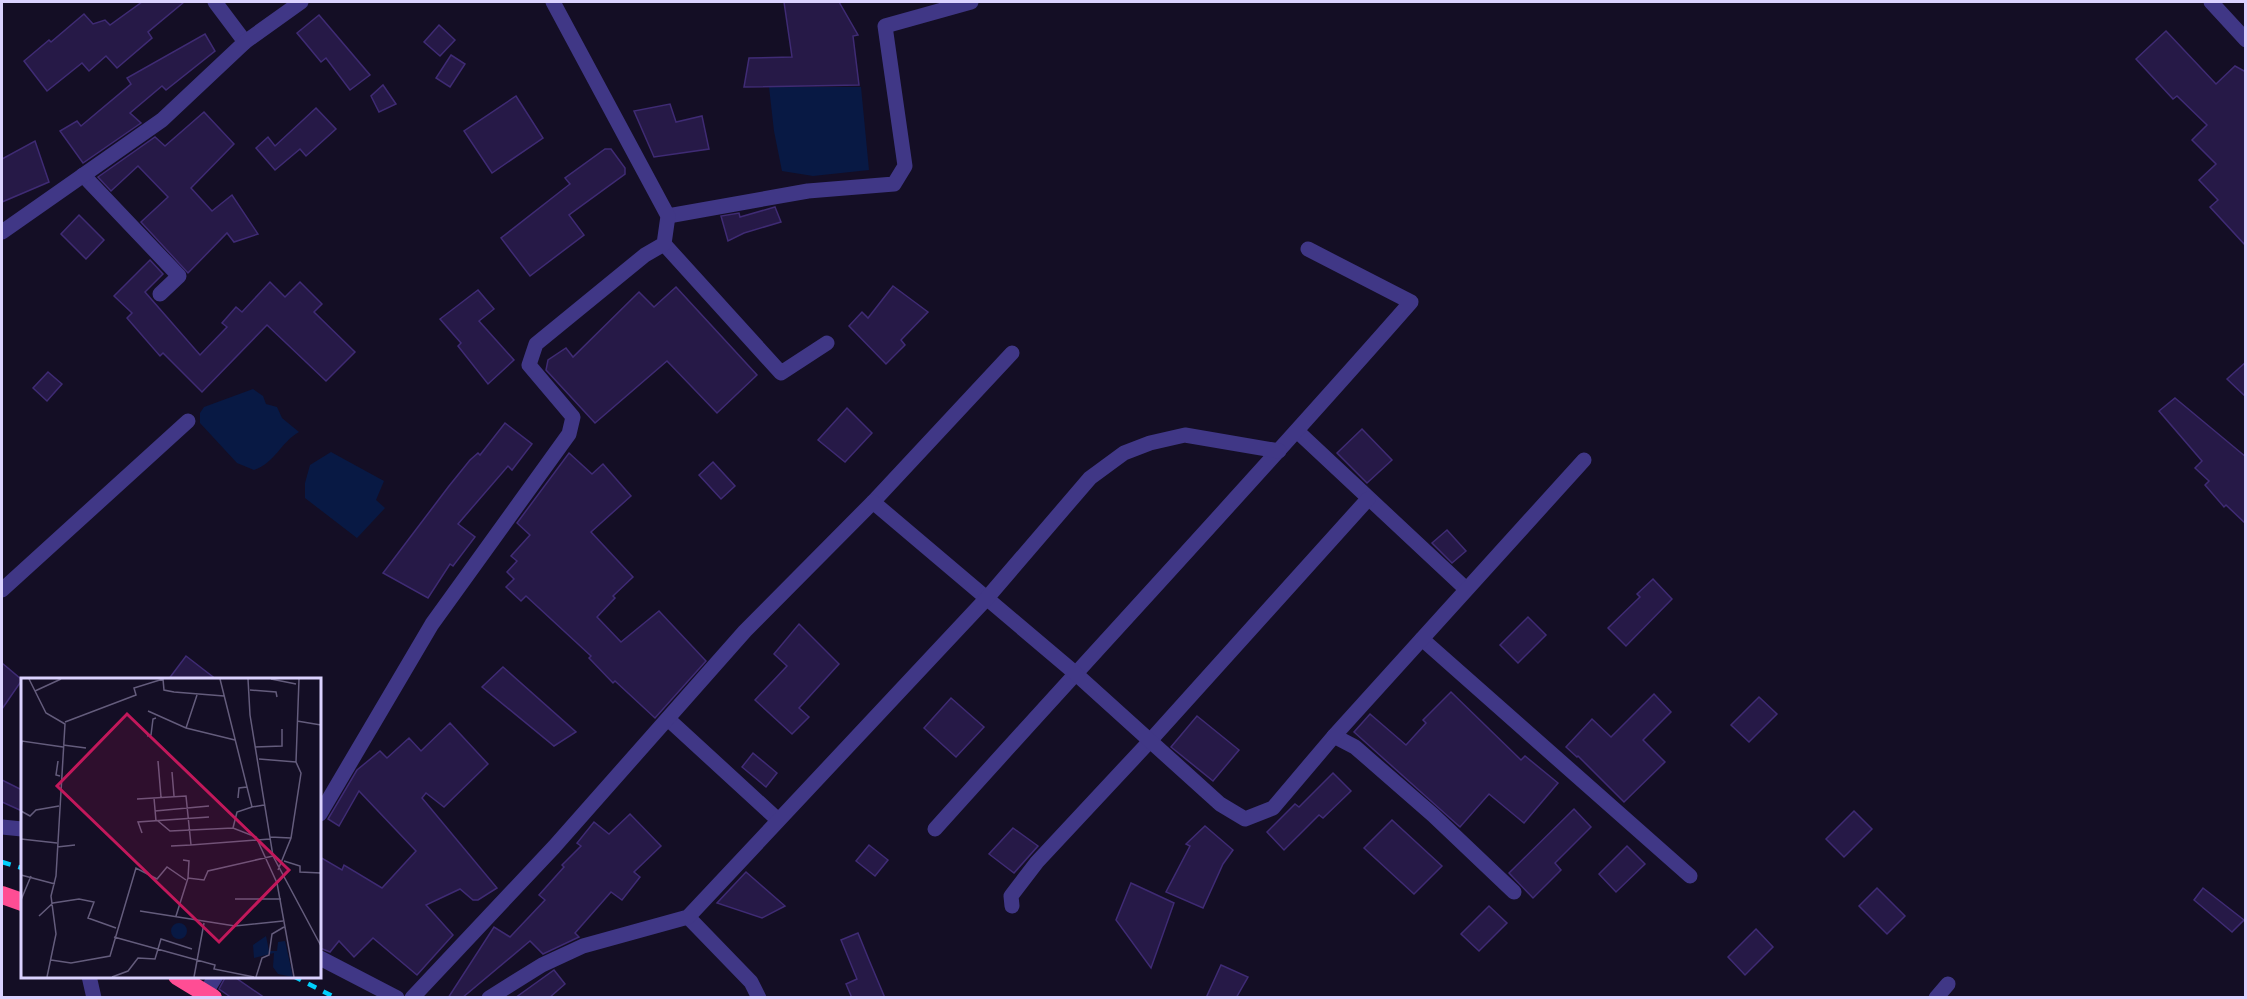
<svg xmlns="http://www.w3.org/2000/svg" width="2247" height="999" font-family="Arial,sans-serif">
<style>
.water{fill:#081944}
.building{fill:#261947;stroke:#3f2b74;stroke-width:1.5}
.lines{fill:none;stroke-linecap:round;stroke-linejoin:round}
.minor{stroke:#403786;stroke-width:15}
.highway{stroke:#ff4d94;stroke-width:18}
.rail{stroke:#00d0fd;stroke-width:4.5;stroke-dasharray:9 8;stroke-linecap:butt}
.inset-road{fill:none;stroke:#645c7c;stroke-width:1.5}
.view{fill:#c2185b;fill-opacity:0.15;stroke:#c2185b;stroke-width:3}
.inset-edge{fill:none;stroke:#dbd2ff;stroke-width:3}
</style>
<rect width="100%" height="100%" fill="#140e25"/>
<g class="water">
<path d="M 769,87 L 861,87 L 869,170 L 813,176 L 782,171 L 774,131 Z"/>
<path d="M 253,389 L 263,396 L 266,404 L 277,407 L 282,418 L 299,432 C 281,442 275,463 254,470 L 237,463 L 200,423 L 200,413 L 204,407 Z"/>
<path d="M 331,452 L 384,481 L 376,500 L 385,508 L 357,538 L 305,498 L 305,483 L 310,465 Z"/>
</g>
<g class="building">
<path d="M 142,2 L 184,2 L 148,32 L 152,38 L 117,68 L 106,56 L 89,71 L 82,63 L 47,91 L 24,61 L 49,40 L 51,42 L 84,14 L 93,24 L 105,20 L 110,25 Z"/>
<path d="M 784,2 L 839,2 L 858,35 L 853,36 L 859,85 L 744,87 L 749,58 L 792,57 Z"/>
<path d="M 319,15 L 370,75 L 350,90 L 326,58 L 321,62 L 297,33 Z"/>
<path d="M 439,25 L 455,40 L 440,56 L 424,42 Z"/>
<path d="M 2166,31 L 2216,84 L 2235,66 L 2246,72 L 2246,246 L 2210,207 L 2218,200 L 2199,180 L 2216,164 L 2192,140 L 2207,125 L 2177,96 L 2173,99 L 2136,59 Z"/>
<path d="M 205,34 L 215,51 L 166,90 L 162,86 L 130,113 L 141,123 L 83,163 L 60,131 L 77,121 L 81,126 L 131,84 L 127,78 Z"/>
<path d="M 451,55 L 465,64 L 450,87 L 436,78 Z"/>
<path d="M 383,85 L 396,104 L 379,112 L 371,96 Z"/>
<path d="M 516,96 L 543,138 L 492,173 L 464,131 Z"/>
<path d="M 670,104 L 676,122 L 702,116 L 709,149 L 654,157 L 634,111 Z"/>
<path d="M 316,108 L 336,129 L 306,156 L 300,149 L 275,170 L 256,148 L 268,137 L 275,146 Z"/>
<path d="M 204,112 L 234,144 L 191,188 L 212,211 L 232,195 L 258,234 L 234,242 L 227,233 L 188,273 L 141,222 L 168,197 L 138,166 L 111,191 L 98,177 L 155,137 L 165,146 Z"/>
<path d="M 35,141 L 49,182 L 2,202 L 2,159 Z"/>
<path d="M 605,149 L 611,149 L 625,168 L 625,174 L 569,215 L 584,235 L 530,276 L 501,238 L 570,184 L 565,178 Z"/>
<path d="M 775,207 L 781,222 L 744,233 L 728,241 L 721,216 L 739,213 L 740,217 Z"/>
<path d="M 79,215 L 104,240 L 86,259 L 61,234 Z"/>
<path d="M 150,260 L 163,274 L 145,292 L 200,355 L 227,327 L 222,323 L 236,307 L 242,312 L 270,282 L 285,297 L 300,282 L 322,304 L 314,312 L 355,352 L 326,381 L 267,325 L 202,392 L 163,353 L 160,356 L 127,318 L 132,313 L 114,296 Z"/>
<path d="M 893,286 L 928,312 L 901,340 L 905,345 L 886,364 L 849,326 L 862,312 L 868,318 Z"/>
<path d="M 676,287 L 757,375 L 717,413 L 667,361 L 595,423 L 546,370 L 548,360 L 566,348 L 573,357 L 639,292 L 654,307 Z"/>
<path d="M 478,290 L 494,309 L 479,321 L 514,360 L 488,384 L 458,346 L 461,343 L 440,319 Z"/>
<path d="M 2246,362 L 2246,397 L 2227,379 Z"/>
<path d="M 48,372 L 62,384 L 47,401 L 33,388 Z"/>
<path d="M 2175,398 L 2246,457 L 2246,524 L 2226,505 L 2224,507 L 2205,485 L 2209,481 L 2195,468 L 2202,461 L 2159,411 Z"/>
<path d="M 847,408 L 872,433 L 845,462 L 818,440 Z"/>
<path d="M 505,423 L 532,444 L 512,470 L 508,466 L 458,524 L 475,537 L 453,566 L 450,564 L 428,598 L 383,573 L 449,486 L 470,460 L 478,453 L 480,455 Z"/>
<path d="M 1362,429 L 1392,460 L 1367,483 L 1337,453 Z"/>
<path d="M 569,453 L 592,474 L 603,464 L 631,496 L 591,532 L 633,577 L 613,596 L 615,598 L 597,617 L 621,642 L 659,611 L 706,661 L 655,718 L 615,681 L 613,683 L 589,658 L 591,656 L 526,596 L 521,601 L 506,587 L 514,579 L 507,572 L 517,561 L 511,556 L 530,535 L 517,523 Z"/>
<path d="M 713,462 L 735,486 L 721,499 L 699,475 Z"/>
<path d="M 1447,530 L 1466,551 L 1452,563 L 1432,543 Z"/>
<path d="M 1653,579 L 1672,599 L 1626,646 L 1608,628 L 1640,597 L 1637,594 Z"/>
<path d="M 1528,617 L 1546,635 L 1518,663 L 1500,645 Z"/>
<path d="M 799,624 L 839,664 L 799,708 L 809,717 L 792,734 L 755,700 L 787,666 L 774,654 Z"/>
<path d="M 186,656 L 217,680 L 168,680 Z"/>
<path d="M 2,663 L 22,680 L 2,709 Z"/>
<path d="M 503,667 L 576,732 L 554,746 L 482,687 Z"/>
<path d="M 1451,692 L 1521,760 L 1525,756 L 1558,783 L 1524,823 L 1489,794 L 1460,827 L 1354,732 L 1370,714 L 1406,745 L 1426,723 L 1423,720 Z"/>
<path d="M 1654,694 L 1671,712 L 1643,740 L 1665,762 L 1624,802 L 1578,756 L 1577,757 L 1566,747 L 1592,719 L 1611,737 Z"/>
<path d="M 1759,697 L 1777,714 L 1749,742 L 1731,725 Z"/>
<path d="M 951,698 L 984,727 L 956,757 L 924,728 Z"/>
<path d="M 1197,716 L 1239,750 L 1213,781 L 1171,747 Z"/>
<path d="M 450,723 L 488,764 L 444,807 L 426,793 L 422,798 L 497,888 L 478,900 L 473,900 L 460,889 L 426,905 L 453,935 L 417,975 L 373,938 L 354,957 L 339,941 L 330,952 L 320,948 L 320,857 L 342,870 L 344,865 L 382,888 L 416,851 L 359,791 L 339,826 L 328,819 L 357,770 L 380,751 L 387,758 L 409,738 L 421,751 Z"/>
<path d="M 753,753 L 777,773 L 766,787 L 742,767 Z"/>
<path d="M 1333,773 L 1351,791 L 1323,818 L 1319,815 L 1284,850 L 1267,832 L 1295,804 L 1299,807 Z"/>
<path d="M 2,780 L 22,790 L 22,811 L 2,802 Z"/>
<path d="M 1574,809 L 1591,827 L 1555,863 L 1561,870 L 1533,898 L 1509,873 Z"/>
<path d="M 1854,811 L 1872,829 L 1844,857 L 1826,839 Z"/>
<path d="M 630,814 L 661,846 L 634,872 L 640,877 L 622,900 L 611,892 L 575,933 L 579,937 L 543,954 L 530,941 L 462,998 L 448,998 L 494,927 L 510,937 L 545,900 L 539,895 L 564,867 L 562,865 L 581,846 L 577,843 L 594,822 L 609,834 Z"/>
<path d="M 1392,820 L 1442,866 L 1414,894 L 1364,848 Z"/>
<path d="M 1205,826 L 1233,850 L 1223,864 L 1203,908 L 1166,892 L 1190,846 L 1186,844 Z"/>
<path d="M 1013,828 L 1038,846 L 1014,873 L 989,854 Z"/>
<path d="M 869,845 L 888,860 L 875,876 L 856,861 Z"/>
<path d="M 1627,846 L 1645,864 L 1616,892 L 1599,874 Z"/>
<path d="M 746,872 L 785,906 L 762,918 L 717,903 Z"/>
<path d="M 1131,883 L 1174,903 L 1151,968 L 1116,920 Z"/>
<path d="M 1877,888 L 1905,916 L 1887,934 L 1859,906 Z"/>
<path d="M 2203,888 L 2244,920 L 2232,932 L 2194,900 Z"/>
<path d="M 1489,906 L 1507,923 L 1479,951 L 1461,934 Z"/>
<path d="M 1756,929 L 1773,947 L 1745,975 L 1728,957 Z"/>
<path d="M 858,933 L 869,960 L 885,998 L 852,998 L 846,984 L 857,979 L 841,940 Z"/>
<path d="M 1221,965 L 1248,977 L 1236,998 L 1206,998 Z"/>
<path d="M 554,970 L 565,984 L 549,998 L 515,998 Z"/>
<path d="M 226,976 L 233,976 L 265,998 L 232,998 L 219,989 Z"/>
</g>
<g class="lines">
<g class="minor">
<path d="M 215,2 L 245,42"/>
<path d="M 2211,2 L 2246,40"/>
<path d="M 83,175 L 179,276 L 160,294"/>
<path d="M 668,216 L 808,191 L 894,184 L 905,166 L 885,26 L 971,2"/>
<path d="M 2,232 L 162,120 L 245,42 L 301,2"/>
<path d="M 664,244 L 781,373 L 827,343"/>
<path d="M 1297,431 L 1466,589"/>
<path d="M 873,502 L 1012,353"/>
<path d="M 2,590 L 188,421"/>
<path d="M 1422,639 L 1690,876"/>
<path d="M 668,719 L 777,819"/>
<path d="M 1334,736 L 1355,747 L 1433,815 L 1514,892"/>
<path d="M 320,814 L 432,624 L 569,434 L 573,417 L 529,365 L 536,344 L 645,255 L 664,244 L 668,216 L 553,2"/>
<path d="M 2,827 L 22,829"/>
<path d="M 935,829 C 1093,653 1255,480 1411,302 L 1308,249"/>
<path d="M 1012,906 L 1011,896 L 1037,862 L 1149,742 L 1368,499"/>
<path d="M 688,917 L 751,982 L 759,998"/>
<path d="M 320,958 L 397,998"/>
<path d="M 89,976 L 94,998"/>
<path d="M 206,992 L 216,976"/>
<path d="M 412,998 L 554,847 L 745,631 L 873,502 L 1075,673 L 1220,804 L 1245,819 L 1273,808 L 1334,736 L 1584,460"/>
<path d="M 489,998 L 542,965 L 583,946 L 688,917 L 987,598 L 1090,478 L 1124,453 L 1150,443 L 1185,435 L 1279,451"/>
<path d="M 1936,998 L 1948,984"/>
</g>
<g class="highway">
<path d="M 2,895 L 22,902"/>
<path d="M 177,976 L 213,998"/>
</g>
<g class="rail">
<path d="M 2,862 L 22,868"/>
<path d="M 293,976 L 336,998"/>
</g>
</g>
<g transform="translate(21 678)">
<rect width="300" height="300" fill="#140e25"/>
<path d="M150 253a8 8 0 1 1 16 0a8 8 0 1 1-16 0ZM 245,258 L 248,273 L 256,273 L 257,264 L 264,263 L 272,299 L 257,296 L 252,289 L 253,275 L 233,280 L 232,267 Z" fill="#081944"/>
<path class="inset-road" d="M 8,1 L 25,35 L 44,46 L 35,198 L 30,218 L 35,256 L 26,299M 199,1 L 231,129 L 243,127M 227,1 L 229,37 L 252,178 L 300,268M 250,1 L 275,6M 229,12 L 255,14 L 256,19M 14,13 L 40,1M 127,33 L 165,50 L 214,62M 276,43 L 300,47M 44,44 L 115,17 L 113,10 L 142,1 L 143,12 L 153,14 L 203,18M 165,50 L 176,17M 126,58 L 130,57 L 132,41 L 135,40M 42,67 L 65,70M 234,69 L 261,68 L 261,51M 0,70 L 1,63 L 42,69M 238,81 L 275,84M 37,83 L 35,97 L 39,98M 137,83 L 140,119M 151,94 L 153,118M 133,120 L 135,143M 217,120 L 218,110 L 226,109M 116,121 L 165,118 L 170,167 L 249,161M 0,133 L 9,138 L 15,132 L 38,128M 134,133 L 188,128M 137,143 L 149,153 L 212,150 L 235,159 L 256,205 L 273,299M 212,150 L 216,134 L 231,129M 121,155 L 117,144 L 188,139M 249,159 L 270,160M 0,161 L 36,165M 150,168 L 170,167M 36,169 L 54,167M 162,182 L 168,183 L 167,200M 263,183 L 279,188 L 279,194 L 300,195M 257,192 L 270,160 L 280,95 L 275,84 L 278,1M 0,197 L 34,206M 214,221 L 260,221M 0,222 L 10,198M 119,233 L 214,248 L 262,243M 18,238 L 32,225 L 58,221 L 73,224 L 67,240 L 95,250M 155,238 L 167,200 L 183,202 L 187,193 L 252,178M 93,259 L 194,287 L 193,291 L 233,299M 30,282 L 50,285 L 89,278 L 115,190 L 136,201 L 146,189 L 165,202M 91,299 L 107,293 L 117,280 L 134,281 L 140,261 L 171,271M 173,299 L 183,245M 235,299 L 241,280 L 248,277 L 251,256 L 263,249"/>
<path class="view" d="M 106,36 L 268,192 L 198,264 L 36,108 Z"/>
<rect width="300" height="300" class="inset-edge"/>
</g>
<rect width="2247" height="999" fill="none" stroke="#dbd2ff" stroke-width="6"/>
</svg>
